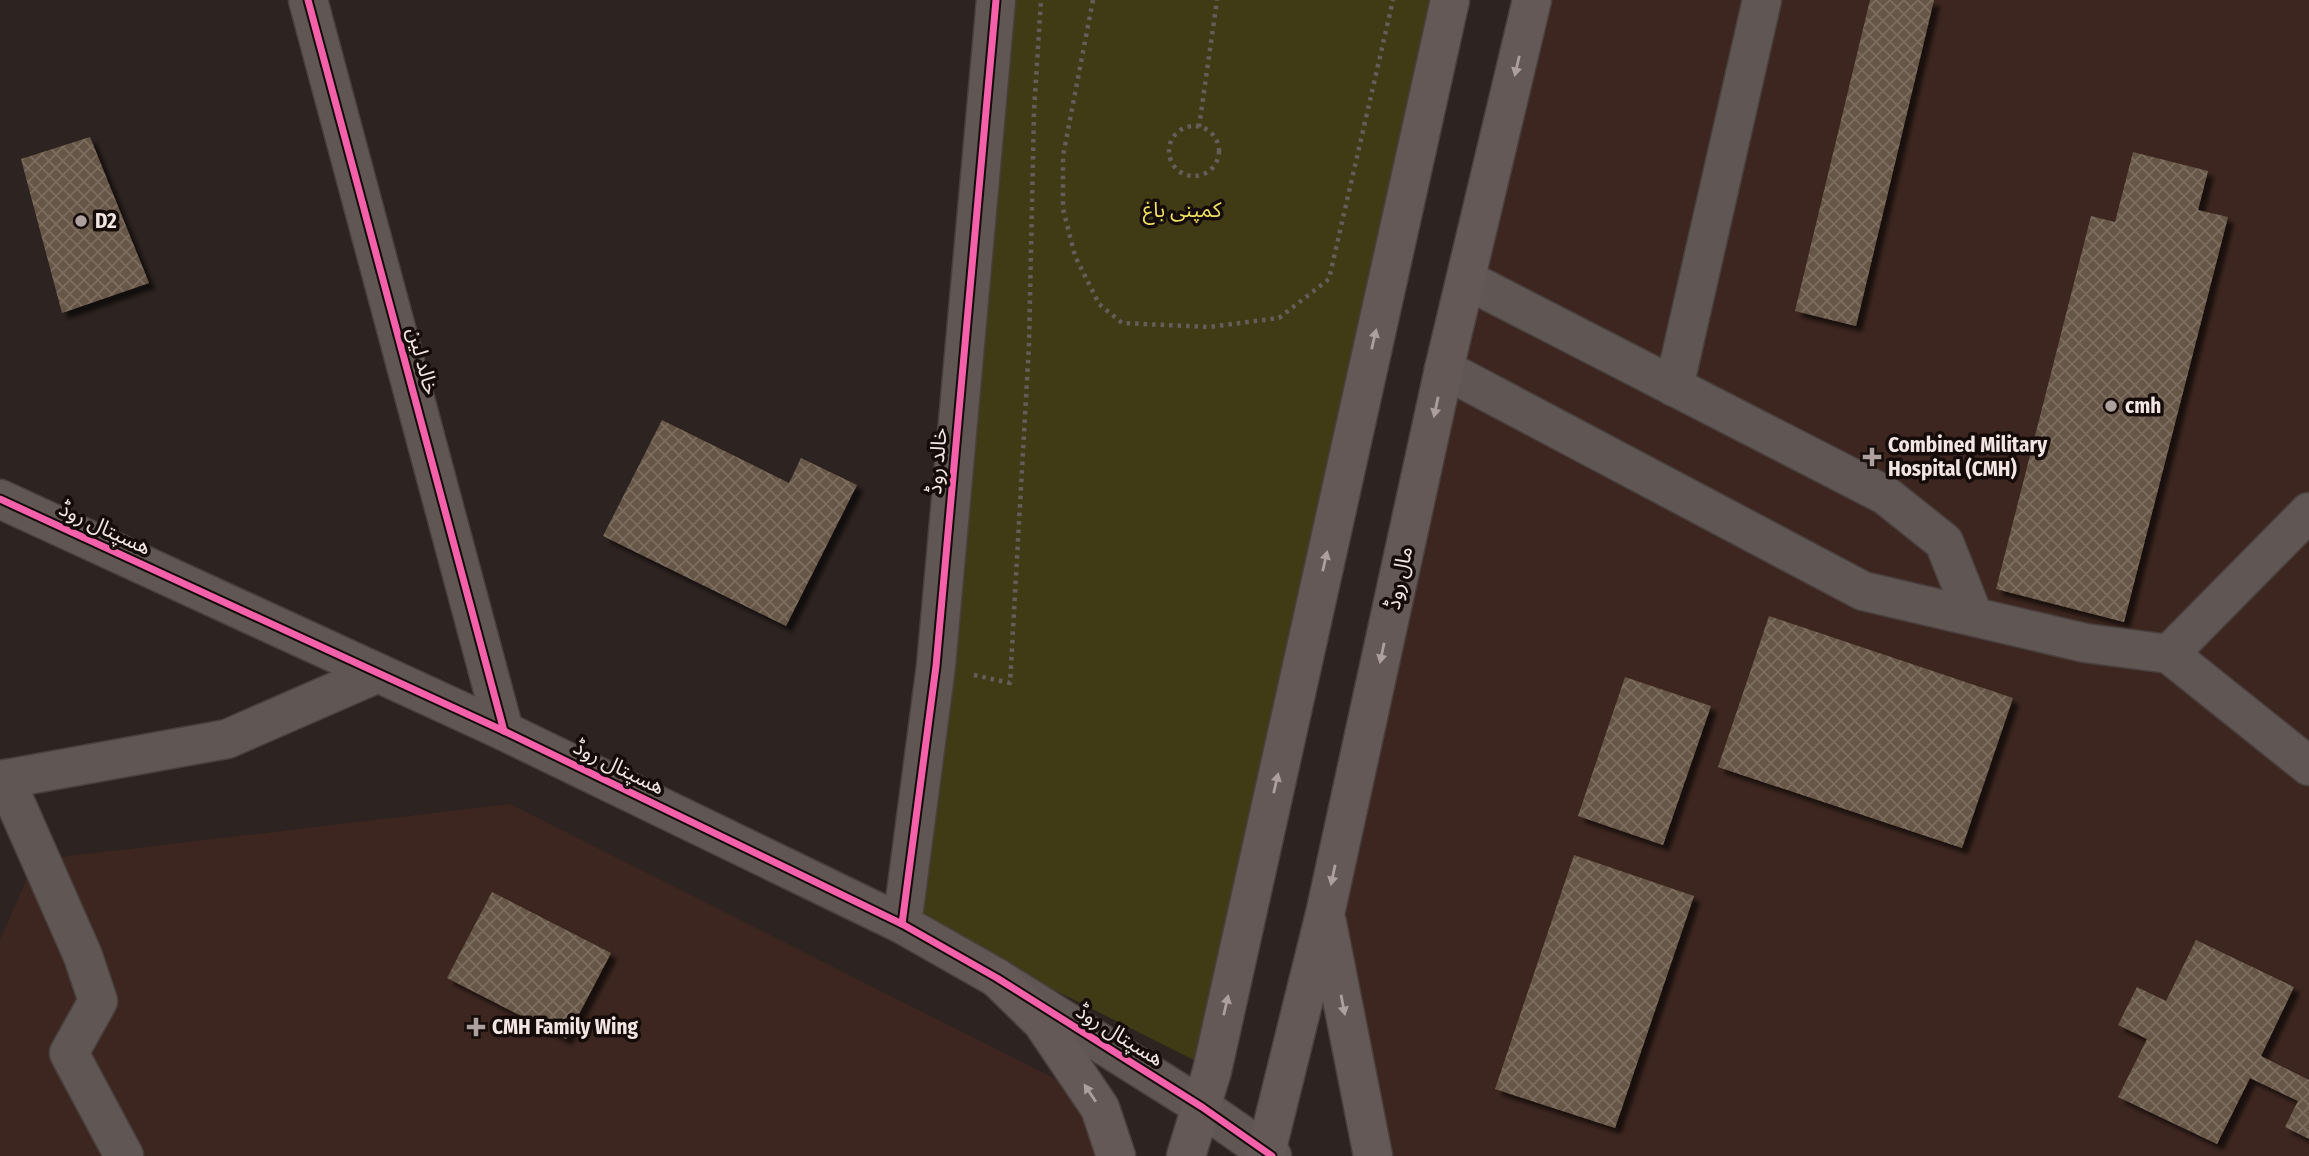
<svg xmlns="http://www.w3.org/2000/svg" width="2309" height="1156" font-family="'Fira Sans Condensed','Noto Sans Arabic',sans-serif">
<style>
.built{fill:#3d261f}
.park{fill:#413b15}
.building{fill:url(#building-cross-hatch);filter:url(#shadow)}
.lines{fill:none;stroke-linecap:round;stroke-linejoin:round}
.minor-casing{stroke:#49403e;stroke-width:41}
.major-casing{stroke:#49403e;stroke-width:41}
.path{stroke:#645d5a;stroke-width:4.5;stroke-dasharray:3.5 5;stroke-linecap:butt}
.minor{stroke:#605754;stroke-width:38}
.major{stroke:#655957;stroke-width:38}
.cycleway-casing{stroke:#150c0a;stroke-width:11}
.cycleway{stroke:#f560ab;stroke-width:7}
.oneway{fill:#ac9f9c}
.poi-dot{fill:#aea19d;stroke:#150c0a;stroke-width:2.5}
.labels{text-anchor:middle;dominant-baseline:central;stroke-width:7;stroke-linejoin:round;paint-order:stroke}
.park-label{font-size:21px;fill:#eedf60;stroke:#150c0a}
.poi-label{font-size:21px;font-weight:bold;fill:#f3e5e1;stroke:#150c0a;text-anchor:start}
.street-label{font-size:21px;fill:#f3e5e1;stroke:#150c0a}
</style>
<defs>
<pattern id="building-cross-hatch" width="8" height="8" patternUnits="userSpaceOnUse" patternTransform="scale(1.75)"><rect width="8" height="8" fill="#665646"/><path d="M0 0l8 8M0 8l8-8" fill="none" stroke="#7c6e60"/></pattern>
<filter id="shadow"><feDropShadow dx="6" dy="6" stdDeviation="2" flood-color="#0009"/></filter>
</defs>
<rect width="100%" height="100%" fill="#2d2320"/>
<g class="built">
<path d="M 1545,0 L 2309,0 L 2309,1156 L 1373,1156 L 1325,914 Z"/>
<path d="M 510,804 L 1123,1113 L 1102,1156 L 0,1156 L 0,940 L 35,860 Z"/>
</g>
<path class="park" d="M 993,0 L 1443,0 L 1208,1067 L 901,913 Z"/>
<g class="building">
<path d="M 1870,0 L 1934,0 L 1856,326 L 1795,311 Z"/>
<path d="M 90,137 L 149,283 L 62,313 L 21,159 Z"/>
<path d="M 2133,152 L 2208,171 L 2198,210 L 2228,217 L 2124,622 L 1996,589 L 2091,216 L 2115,222 Z"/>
<path d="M 662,420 L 789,483 L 801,458 L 857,485 L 786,626 L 603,536 Z"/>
<path d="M 1769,616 L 2013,698 L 1962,848 L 1718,767 Z"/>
<path d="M 1625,677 L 1711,706 L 1663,845 L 1578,816 Z"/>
<path d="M 1574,855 L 1694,896 L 1615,1128 L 1495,1089 Z"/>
<path d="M 492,892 L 611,953 L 566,1039 L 447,978 Z"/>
<path d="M 2196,940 L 2294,987 L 2261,1056 L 2309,1080 L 2309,1139 L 2285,1127 L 2298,1101 L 2250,1078 L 2217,1144 L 2118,1097 L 2147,1039 L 2118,1025 L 2137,987 L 2166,1001 Z"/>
</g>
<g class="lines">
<defs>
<g id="minor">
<path d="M 308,0 L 504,731"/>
<path d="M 1467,280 L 1885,495 L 1944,542 L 1973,615"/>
<path d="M 1444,369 L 1863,591 L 2085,643 L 2169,654 L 2309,512"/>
<path d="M 1674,387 L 1762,0"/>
<path d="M 0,499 L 504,731 L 902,924 L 997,978 L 1202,1107 L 1272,1156"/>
<path d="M 2169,654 L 2309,766"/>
<path d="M 5,779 L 83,956 L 98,1001 L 69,1053 L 124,1156"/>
<path d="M 0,780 L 227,739 L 378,673"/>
<path d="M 902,924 L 936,666 L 996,0"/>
</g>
<g id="major">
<path d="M 1327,923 L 1373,1156"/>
<path d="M 997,978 L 1042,1022 L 1100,1108 L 1116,1156"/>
<path d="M 1186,1156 L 1212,1071 L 1450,0"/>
<path d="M 1265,1156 L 1325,914 L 1444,369 L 1532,0"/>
</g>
</defs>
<use href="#minor" class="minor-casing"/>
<use href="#major" class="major-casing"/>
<g class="path">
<path d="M 1093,0 L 1063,156 L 1063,209 L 1075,256 L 1099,304 L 1122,323 L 1209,327 L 1279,318 L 1329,279 L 1393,0"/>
<circle cx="1194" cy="151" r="25"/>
<path d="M 1199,127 L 1217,0"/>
<path d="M 974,675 L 1010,683 L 1029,345 L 1034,111 L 1041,0"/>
</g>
<use href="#minor" class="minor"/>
<use href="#major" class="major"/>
<defs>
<g id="cycleway">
<path d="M 308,0 L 504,731"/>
<path d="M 0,499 L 504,731 L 902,924 L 997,978 L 1202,1107 L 1272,1156"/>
<path d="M 902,924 L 936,666 L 996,0"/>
</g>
</defs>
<use href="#cycleway" class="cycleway-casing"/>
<use href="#cycleway" class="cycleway"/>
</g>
<defs><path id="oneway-solid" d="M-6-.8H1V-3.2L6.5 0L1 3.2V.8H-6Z" transform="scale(1.75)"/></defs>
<g class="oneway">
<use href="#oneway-solid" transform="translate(1517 66) rotate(103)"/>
<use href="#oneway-solid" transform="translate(1374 339) rotate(-77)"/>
<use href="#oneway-solid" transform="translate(1436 407) rotate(102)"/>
<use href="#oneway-solid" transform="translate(1325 561) rotate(-77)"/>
<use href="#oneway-solid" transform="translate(1382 653) rotate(102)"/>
<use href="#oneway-solid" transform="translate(1276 783) rotate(-77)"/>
<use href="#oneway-solid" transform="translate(1333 875) rotate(102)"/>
<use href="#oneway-solid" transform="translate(1226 1005) rotate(-77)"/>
<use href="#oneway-solid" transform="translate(1343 1005) rotate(79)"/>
<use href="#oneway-solid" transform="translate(1090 1093) rotate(-124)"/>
</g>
<g class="poi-dot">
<circle cx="81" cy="221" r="7"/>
<circle cx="2111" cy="406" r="7"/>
<path d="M1868.5 446.5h7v7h7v7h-7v7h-7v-7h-7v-7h7z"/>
<path d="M472.5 1016.5h7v7h7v7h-7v7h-7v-7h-7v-7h7z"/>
</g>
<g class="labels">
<g class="park-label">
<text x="1182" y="210">کمپنی باغ</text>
</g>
<g class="poi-label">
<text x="95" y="221">D2</text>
<text x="2125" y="406">cmh</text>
<text x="1888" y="445">Combined Military<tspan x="1888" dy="24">Hospital (CMH)</tspan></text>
<text x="492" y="1027">CMH Family Wing</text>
</g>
<g class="street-label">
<text transform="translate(423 361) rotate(75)">خالد لین</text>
<text transform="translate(937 461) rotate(-85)">خالد روڈ</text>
<text transform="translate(105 528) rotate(25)">ھسپتال روڈ</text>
<text transform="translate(1399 578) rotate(-78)">مال روڈ</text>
<text transform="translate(619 767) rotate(26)">ھسپتال روڈ</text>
<text transform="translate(1120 1035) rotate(32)">ھسپتال روڈ</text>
</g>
</g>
</svg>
